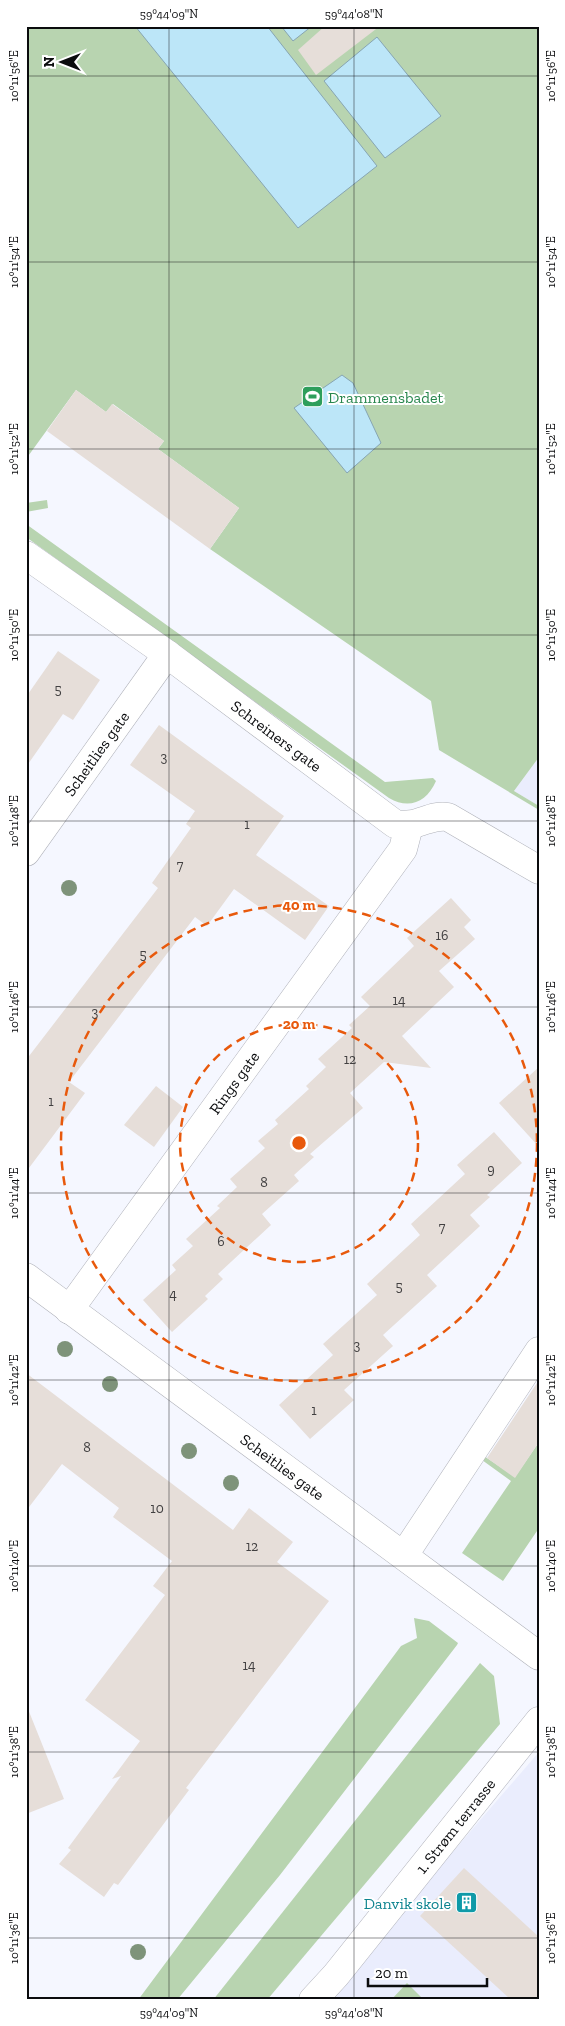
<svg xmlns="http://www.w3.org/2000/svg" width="565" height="2026" font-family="'Zilla Slab',serif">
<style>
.built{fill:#eaedfd}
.green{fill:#b8d4b0}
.water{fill:#bce6f8;stroke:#87a5b2}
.building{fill:#e6ded9}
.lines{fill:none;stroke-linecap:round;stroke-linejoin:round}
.minor-casing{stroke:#b0b2ba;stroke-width:29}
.minor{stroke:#fff;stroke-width:28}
.tree{fill:#7e937a}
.ticks{fill:none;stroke:#0b0c0e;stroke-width:1;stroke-opacity:0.45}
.ring{fill:none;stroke:#e8590c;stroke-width:2.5;stroke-dasharray:9 6}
.labels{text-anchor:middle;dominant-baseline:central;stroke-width:4;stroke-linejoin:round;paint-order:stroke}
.number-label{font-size:14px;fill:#424041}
.leisure-label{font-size:16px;fill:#27864d;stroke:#fff;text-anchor:start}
.street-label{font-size:16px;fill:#0b0c0e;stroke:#fff}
.culture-label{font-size:16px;fill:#0d838f;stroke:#fff;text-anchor:end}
.centre{fill:#e8590c;stroke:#fff;stroke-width:2.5}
.ring-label{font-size:15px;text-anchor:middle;font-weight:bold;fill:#e8590c;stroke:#fff;stroke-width:4;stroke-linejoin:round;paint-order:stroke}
.neatline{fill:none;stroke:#0b0c0e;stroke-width:2}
.ticks-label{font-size:12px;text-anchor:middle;fill:#0b0c0e}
</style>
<rect width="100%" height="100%" fill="#f5f7ff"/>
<g class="built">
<path d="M 539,757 L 539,806 L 514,791 Z"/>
<path d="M 539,1752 L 539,2000 L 328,2000 L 382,1934 Z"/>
</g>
<g class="green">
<path d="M 26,26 L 539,26 L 539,757 L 514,791 L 539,806 L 539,810 L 439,750 L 431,701 L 210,549 L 239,508 L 158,449 L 164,441 L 113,404 L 106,412 L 76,390 L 26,459 Z"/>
<path d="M 47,500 L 48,508 L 26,512 L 26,503 Z"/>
<path d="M 26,524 L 385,782 L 433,778 L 436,781 C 427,802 409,810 389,798 L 26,537 Z"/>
<path d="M 539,1442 L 539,1528 L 503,1581 L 462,1553 L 511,1481 L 482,1460 L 484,1456 L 515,1477 Z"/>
<path d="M 414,1618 L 429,1621 L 458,1643 L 457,1645 L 280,1875 L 177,2000 L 138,2000 L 401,1646 L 417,1638 Z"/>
<path d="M 480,1663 L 494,1676 L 500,1724 L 267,2000 L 213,2000 Z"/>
<path d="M 407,1983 L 424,2000 L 391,2000 Z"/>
</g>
<g class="water">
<path d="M 135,26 L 267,26 L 377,166 L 298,228 Z"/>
<path d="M 281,26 L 312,26 L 293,41 Z"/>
<path d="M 377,37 L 441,116 L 385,158 L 324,81 Z"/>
<path d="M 342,375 L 353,383 L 381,443 L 347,473 L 294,408 Z"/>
</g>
<g class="building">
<path d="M 325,26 L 380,26 L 316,75 L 298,50 Z"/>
<path d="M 76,390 L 106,412 L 112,404 L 164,441 L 158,449 L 239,508 L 210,549 L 47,431 Z"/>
<path d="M 58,651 L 100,680 L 73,720 L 63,714 L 26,767 L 26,697 Z"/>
<path d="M 159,725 L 284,816 L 256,855 L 329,906 L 305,940 L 234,889 L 207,926 L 195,917 L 69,1082 L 85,1093 L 26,1172 L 26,1060 L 158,888 L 152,883 L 191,828 L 186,824 L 195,811 L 130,765 Z"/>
<path d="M 451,898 L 471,920 L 464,927 L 475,939 L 439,971 L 454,987 L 402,1036 L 431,1068 L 384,1062 L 350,1093 L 363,1108 L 310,1154 L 314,1157 L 294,1175 L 299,1181 L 262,1214 L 271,1225 L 218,1274 L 223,1279 L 205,1296 L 208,1299 L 172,1332 L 143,1300 L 176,1270 L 172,1265 L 193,1246 L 186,1239 L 220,1208 L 217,1206 L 237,1187 L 230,1179 L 265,1148 L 258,1141 L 278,1124 L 275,1120 L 309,1089 L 306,1086 L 326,1067 L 318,1059 L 352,1028 L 349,1025 L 370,1006 L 361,997 L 414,946 L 407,938 Z"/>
<path d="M 539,1067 L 539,1147 L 499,1103 Z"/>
<path d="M 156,1086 L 183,1107 L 154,1147 L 124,1125 Z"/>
<path d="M 494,1132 L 522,1163 L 487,1195 L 490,1197 L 470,1215 L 480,1226 L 427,1275 L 437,1286 L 383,1335 L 393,1346 L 344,1390 L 354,1400 L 310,1439 L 279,1405 L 333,1355 L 323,1344 L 377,1295 L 367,1284 L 420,1235 L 411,1224 L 465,1174 L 457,1165 Z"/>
<path d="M 26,1373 L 233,1530 L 249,1508 L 293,1542 L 277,1562 L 329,1601 L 186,1788 L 189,1790 L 118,1885 L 114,1883 L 104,1897 L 59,1864 L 71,1850 L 68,1848 L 121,1776 L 112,1779 L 140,1741 L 85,1700 L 165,1595 L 153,1586 L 172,1561 L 113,1517 L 119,1508 L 62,1464 L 26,1511 Z"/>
<path d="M 539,1380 L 539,1442 L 515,1478 L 487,1458 Z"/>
<path d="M 28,1709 L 64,1799 L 26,1814 L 26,1710 Z"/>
<path d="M 464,1868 L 539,1937 L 539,2000 L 511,2000 L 420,1916 Z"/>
</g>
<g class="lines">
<defs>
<g id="minor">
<path id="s1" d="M 26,555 L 167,654 L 395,824 C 420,828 428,814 448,817 L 539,870"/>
<path id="s2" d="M 26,852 L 167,654"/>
<path id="s3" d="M 26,1277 L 539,1656"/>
<path id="s4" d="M 69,1310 L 403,849 L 409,826"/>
<path d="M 404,1555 L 539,1351"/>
<path id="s5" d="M 313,2000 L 336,1975 L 539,1721"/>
</g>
</defs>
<use href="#minor" class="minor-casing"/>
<use href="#minor" class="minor"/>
</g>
<g class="tree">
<circle cx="69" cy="888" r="8"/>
<circle cx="65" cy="1349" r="8"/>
<circle cx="110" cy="1384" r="8"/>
<circle cx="189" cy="1451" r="8"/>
<circle cx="231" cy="1483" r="8"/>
<circle cx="138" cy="1952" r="8"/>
</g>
<path class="ticks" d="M 169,26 L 169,2000M 354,26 L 354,2000M 538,26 L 538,2000M 26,76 L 539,76M 26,262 L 539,262M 26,449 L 539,449M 26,635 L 539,635M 26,821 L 539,821M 26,1007 L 539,1007M 26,1193 L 539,1193M 26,1380 L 539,1380M 26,1566 L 539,1566M 26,1752 L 539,1752M 26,1938 L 539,1938"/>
<g class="ring">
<circle cx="299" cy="1143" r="119"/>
<circle cx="299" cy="1143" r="238"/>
</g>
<defs>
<symbol id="stadium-square" viewBox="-11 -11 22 22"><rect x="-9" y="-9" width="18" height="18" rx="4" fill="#2e9e5b" stroke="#fff"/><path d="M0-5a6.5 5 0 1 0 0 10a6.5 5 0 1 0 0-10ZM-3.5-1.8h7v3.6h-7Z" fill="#fff"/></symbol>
<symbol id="building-square" viewBox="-11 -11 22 22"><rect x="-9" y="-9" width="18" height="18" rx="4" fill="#0f9aa8" stroke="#fff"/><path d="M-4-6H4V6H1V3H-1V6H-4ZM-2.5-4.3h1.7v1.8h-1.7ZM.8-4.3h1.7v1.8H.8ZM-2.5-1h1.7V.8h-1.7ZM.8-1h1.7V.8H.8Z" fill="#fff"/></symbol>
</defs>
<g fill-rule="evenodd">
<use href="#stadium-square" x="300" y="384" width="25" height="25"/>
<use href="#building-square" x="454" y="1890" width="25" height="25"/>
</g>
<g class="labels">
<g class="number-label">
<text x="58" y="689">5</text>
<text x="164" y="757">3</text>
<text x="247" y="824">1</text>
<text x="180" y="865">7</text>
<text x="442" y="935">16</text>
<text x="143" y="954">5</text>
<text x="399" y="1000">14</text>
<text x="95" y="1012">3</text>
<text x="350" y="1059">12</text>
<text x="51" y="1101">1</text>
<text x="491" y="1169">9</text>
<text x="264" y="1182">8</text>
<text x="442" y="1227">7</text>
<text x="221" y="1241">6</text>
<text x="399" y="1286">5</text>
<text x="173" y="1294">4</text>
<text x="357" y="1345">3</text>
<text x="314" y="1410">1</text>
<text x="87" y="1447">8</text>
<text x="157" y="1508">10</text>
<text x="252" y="1546">12</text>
<text x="249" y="1665">14</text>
</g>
<g class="leisure-label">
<text x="328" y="397">Drammensbadet</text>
</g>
<g class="street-label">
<text stroke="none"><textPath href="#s1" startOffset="309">Schreiners gate</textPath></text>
<text stroke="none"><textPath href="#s2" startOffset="121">Scheitlies gate</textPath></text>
<text stroke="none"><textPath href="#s4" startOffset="281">Rings gate</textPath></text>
<text stroke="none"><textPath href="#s3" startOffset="319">Scheitlies gate</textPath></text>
<text stroke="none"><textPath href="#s5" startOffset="225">1. Strøm terrasse</textPath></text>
</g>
<g class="culture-label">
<text x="451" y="1903">Danvik skole</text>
</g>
</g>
<circle cx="299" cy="1143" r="8" class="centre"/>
<g class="ring-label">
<text x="299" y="910">40 m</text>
<text x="299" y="1029">20 m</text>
</g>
<rect width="565" height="2026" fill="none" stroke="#ffffff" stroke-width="55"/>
<g transform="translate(62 62) rotate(270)" stroke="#ffffff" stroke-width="4" paint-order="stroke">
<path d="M0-4L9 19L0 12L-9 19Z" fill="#0b0c0e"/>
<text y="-8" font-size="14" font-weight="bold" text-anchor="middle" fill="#0b0c0e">N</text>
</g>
<path d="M368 1978v8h119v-8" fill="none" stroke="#0b0c0e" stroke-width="2.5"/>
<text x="375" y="1978" font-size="15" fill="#0b0c0e" stroke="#ffffff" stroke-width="4" paint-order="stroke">20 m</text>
<rect x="28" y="28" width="510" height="1970" class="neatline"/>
<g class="ticks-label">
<text x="169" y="18">59°44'09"N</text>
<text x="354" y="18">59°44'08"N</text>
<text transform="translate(551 76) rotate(-90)" y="4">10°11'56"E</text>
<text transform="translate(14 76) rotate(-90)" y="4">10°11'56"E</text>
<text transform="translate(551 262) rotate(-90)" y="4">10°11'54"E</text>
<text transform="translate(14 262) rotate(-90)" y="4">10°11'54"E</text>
<text transform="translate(551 449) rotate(-90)" y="4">10°11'52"E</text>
<text transform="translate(14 449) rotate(-90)" y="4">10°11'52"E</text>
<text transform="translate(551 635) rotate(-90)" y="4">10°11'50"E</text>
<text transform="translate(14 635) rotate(-90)" y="4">10°11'50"E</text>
<text transform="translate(551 821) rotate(-90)" y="4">10°11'48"E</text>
<text transform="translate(14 821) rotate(-90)" y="4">10°11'48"E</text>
<text transform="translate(551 1007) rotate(-90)" y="4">10°11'46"E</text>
<text transform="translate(14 1007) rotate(-90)" y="4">10°11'46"E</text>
<text transform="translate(551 1193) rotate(-90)" y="4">10°11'44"E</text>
<text transform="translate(14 1193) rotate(-90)" y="4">10°11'44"E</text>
<text transform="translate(551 1380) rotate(-90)" y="4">10°11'42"E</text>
<text transform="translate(14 1380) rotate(-90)" y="4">10°11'42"E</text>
<text transform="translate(551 1566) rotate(-90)" y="4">10°11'40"E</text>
<text transform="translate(14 1566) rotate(-90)" y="4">10°11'40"E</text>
<text transform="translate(14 1752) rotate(-90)" y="4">10°11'38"E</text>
<text transform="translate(551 1752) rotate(-90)" y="4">10°11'38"E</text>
<text transform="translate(14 1938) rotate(-90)" y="4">10°11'36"E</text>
<text transform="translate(551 1938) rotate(-90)" y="4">10°11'36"E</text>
<text x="169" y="2017">59°44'09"N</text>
<text x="354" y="2017">59°44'08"N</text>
</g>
</svg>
